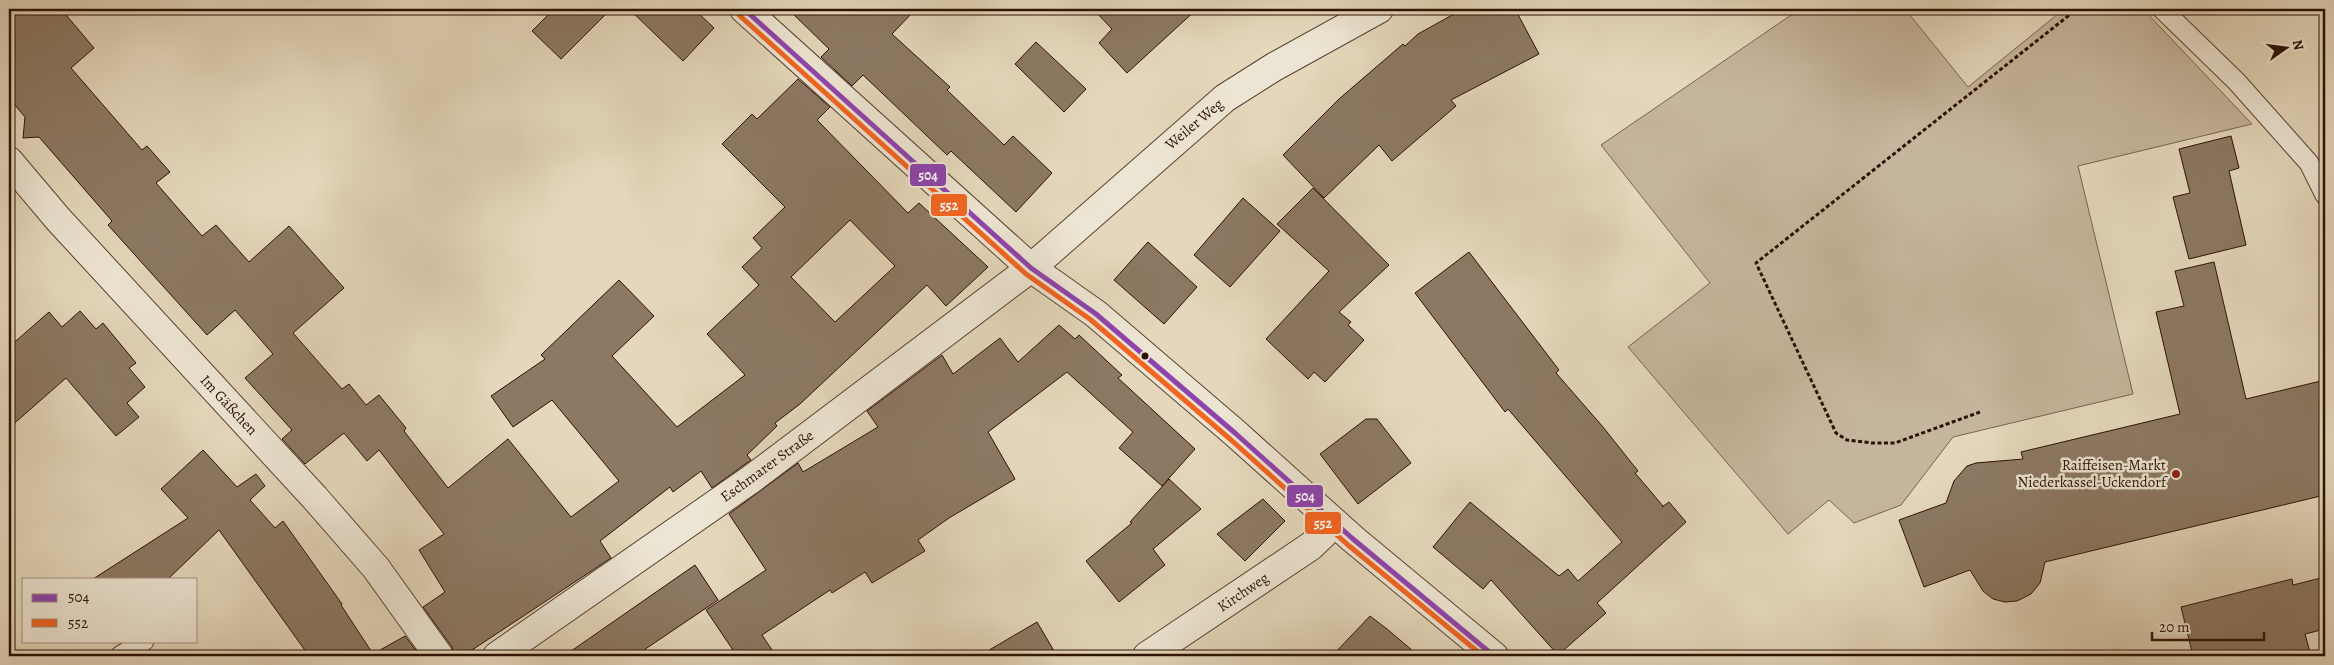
<svg xmlns="http://www.w3.org/2000/svg" width="2334" height="665" font-family="Alegreya,serif">
<style>
.green{fill:#c5b59c;stroke:#786350}
.building{fill:#8c7863;stroke:#2c1104;fill-rule:evenodd}
.lines{fill:none;stroke-linecap:round;stroke-linejoin:round}
.service-casing{stroke:#5a4232;stroke-width:21}
.minor-casing{stroke:#5a4232;stroke-width:30}
.tertiary-casing{stroke:#5a4232;stroke-width:30}
.path{stroke:#2c1104;stroke-width:3;stroke-dasharray:4 2.5;stroke-linecap:butt}
.service{stroke:#ede5d3;stroke-width:19}
.minor{stroke:#ede5d3;stroke-width:28}
.tertiary{stroke:#ede5d3;stroke-width:28}
.bus-1-casing{stroke:#ede5d3;stroke-width:9}
.bus-2-casing{stroke:#ede5d3;stroke-width:9}
.bus-1{stroke:#8e44ad;stroke-width:5}
.bus-2{stroke:#f26522;stroke-width:5}
.bus-dot{fill:#2c1104;stroke:#ede5d3;stroke-width:2}
.poi-dot{fill:#8f2418;stroke:#ede5d3;stroke-width:2}
.labels{text-anchor:middle;dominant-baseline:central;stroke-width:5;stroke-linejoin:round;paint-order:stroke}
.street-label{font-size:15px;fill:#2c1104;stroke:#ede5d3}
.poi-label{font-size:15px;fill:#2c1104;stroke:#ede5d3;text-anchor:end}
.line-badge{stroke:#ede5d3;stroke-width:2}
.badge-label{font-size:14px;text-anchor:middle;font-weight:bold;fill:#fff}
</style>
<rect width="100%" height="100%" fill="#e4d7bb"/>
<filter id="stains"><feTurbulence type="fractalNoise" baseFrequency=".004" numOctaves="4"/><feColorMatrix values="0 0 0 0 .2 0 0 0 0 .09 0 0 0 0 .02 0 0 0 .5 -.17"/></filter>
<radialGradient id="worn" r=".72"><stop offset=".6" stop-color="#630" stop-opacity="0"/><stop offset="1" stop-color="#630" stop-opacity=".3"/></radialGradient>
<path class="green" d="M 1800,9 L 1905,9 L 1968,87 L 2064,9 L 2143,9 L 2252,124 L 2078,166 L 2133,394 L 1953,437 L 1901,505 L 1854,523 L 1829,500 L 1788,534 L 1628,347 L 1710,283 L 1601,145 Z"/>
<g class="building">
<path d="M 9,9 L 61,9 L 94,48 L 71,68 L 142,150 L 147,146 L 170,172 L 156,183 L 202,236 L 216,225 L 249,262 L 289,226 L 344,288 L 293,333 L 342,389 L 349,384 L 366,405 L 379,395 L 406,428 L 404,431 L 448,488 L 508,439 L 571,517 L 619,481 L 552,400 L 513,427 L 491,396 L 545,359 L 541,355 L 619,280 L 654,316 L 612,356 L 677,427 L 745,375 L 707,334 L 759,285 L 742,267 L 762,248 L 753,238 L 785,207 L 722,144 L 752,114 L 757,119 L 798,79 L 830,107 L 817,120 L 908,213 L 919,203 L 988,267 L 946,306 L 927,285 L 800,404 L 775,423 L 777,426 L 747,455 L 751,460 L 712,488 L 701,471 L 673,492 L 670,487 L 600,541 L 611,558 L 463,656 L 454,656 L 452,647 L 423,607 L 445,592 L 419,550 L 444,534 L 379,450 L 367,461 L 344,433 L 305,464 L 282,439 L 292,430 L 245,378 L 273,354 L 235,310 L 207,335 L 108,225 L 112,221 L 39,137 L 23,138 L 25,117 L 9,98 ZM 850,220 L 895,266 L 835,322 L 791,277 Z"/>
<path d="M 554,9 L 611,9 L 561,59 L 532,31 Z"/>
<path d="M 629,9 L 694,9 L 714,28 L 683,61 Z"/>
<path d="M 788,9 L 916,9 L 892,34 L 950,87 L 947,90 L 1004,145 L 1013,136 L 1052,173 L 1016,212 L 951,151 L 947,155 L 863,75 L 852,86 L 821,57 L 829,49 Z"/>
<path d="M 1093,9 L 1197,9 L 1127,73 L 1099,43 L 1112,29 Z"/>
<path d="M 1463,9 L 1515,9 L 1539,54 L 1451,100 L 1456,106 L 1392,161 L 1379,145 L 1324,198 L 1283,155 L 1339,99 L 1403,44 L 1405,46 L 1418,34 Z"/>
<path d="M 1036,42 L 1086,89 L 1064,112 L 1015,64 Z"/>
<path d="M 2231,136 L 2239,168 L 2229,171 L 2246,245 L 2189,259 L 2173,197 L 2190,193 L 2179,149 Z"/>
<path d="M 1313,188 L 1389,265 L 1339,312 L 1351,322 L 1348,325 L 1364,340 L 1325,382 L 1314,372 L 1308,379 L 1266,339 L 1329,271 L 1277,224 Z"/>
<path d="M 1243,198 L 1280,231 L 1230,287 L 1194,255 Z"/>
<path d="M 1148,242 L 1197,287 L 1164,324 L 1114,280 Z"/>
<path d="M 1469,252 L 1559,370 L 1556,373 L 1603,427 L 1638,471 L 1635,473 L 1663,506 L 1662,507 L 1669,502 L 1686,522 L 1597,603 L 1606,613 L 1558,655 L 1491,580 L 1483,589 L 1433,547 L 1470,502 L 1559,576 L 1568,569 L 1578,581 L 1622,542 L 1508,409 L 1505,412 L 1415,293 Z"/>
<path d="M 2214,262 L 2246,399 L 2325,380 L 2325,495 L 2045,562 L 2040,583 L 2031,594 L 2017,601 L 2005,602 L 1993,599 L 1983,591 L 1970,570 L 1924,587 L 1899,520 L 1946,503 L 1954,481 L 1967,466 L 1976,463 L 2023,459 L 2021,452 L 2180,414 L 2156,312 L 2184,306 L 2175,271 Z"/>
<path d="M 80,311 L 96,329 L 103,323 L 136,363 L 129,368 L 145,387 L 127,403 L 139,417 L 116,436 L 66,378 L 9,428 L 9,347 L 49,312 L 62,327 Z"/>
<path d="M 1059,325 L 1075,339 L 1079,335 L 1122,375 L 1118,378 L 1195,449 L 1162,486 L 1119,448 L 1133,432 L 1067,372 L 988,432 L 1015,479 L 949,518 L 918,540 L 925,551 L 872,583 L 865,572 L 832,593 L 830,590 L 762,635 L 776,656 L 737,656 L 706,610 L 766,570 L 729,514 L 798,463 L 803,472 L 878,427 L 867,411 L 942,355 L 953,374 L 1000,338 L 1018,362 Z"/>
<path d="M 1366,419 L 1377,419 L 1411,463 L 1358,504 L 1320,454 Z"/>
<path d="M 203,450 L 237,487 L 256,474 L 265,486 L 250,500 L 275,528 L 283,521 L 342,604 L 341,605 L 373,654 L 405,636 L 420,656 L 309,656 L 219,530 L 168,579 L 93,579 L 188,518 L 161,489 Z"/>
<path d="M 1169,479 L 1201,509 L 1153,549 L 1165,565 L 1119,602 L 1086,561 L 1132,523 L 1130,522 Z"/>
<path d="M 1263,499 L 1285,521 L 1245,561 L 1217,534 Z"/>
<path d="M 695,565 L 718,600 L 635,656 L 564,656 Z"/>
<path d="M 2325,577 L 2325,629 L 2305,634 L 2311,656 L 2193,656 L 2181,607 L 2292,579 L 2293,585 Z"/>
<path d="M 1370,616 L 1387,629 L 1419,656 L 1332,656 Z"/>
<path d="M 1037,622 L 1057,656 L 979,656 Z"/>
</g>
<g class="lines">
<defs>
<g id="service">
<path d="M 2162,9 L 2237,82 L 2309,163 L 2325,195"/>
<path d="M 120,656 L 144,641"/>
</g>
<g id="minor">
<path d="M 9,161 L 58,219 L 315,498 L 376,568 L 439,656"/>
<path d="M 497,656 L 750,480 L 1031,268 L 1225,98 L 1274,67 L 1379,9"/>
<path d="M 1147,656 L 1311,546 L 1335,523"/>
</g>
<path id="tertiary" d="M 744,9 L 1031,268 L 1096,314 L 1235,433 L 1353,539 L 1494,656"/>
</defs>
<use href="#service" class="service-casing"/>
<use href="#minor" class="minor-casing"/>
<use href="#tertiary" class="tertiary-casing"/>
<path class="path" d="M 1980,412 L 1895,443 L 1872,443 L 1847,440 L 1836,433 L 1756,263 L 2077,9"/>
<use href="#service" class="service"/>
<use href="#minor" class="minor"/>
<use href="#tertiary" class="tertiary"/>
<defs>
<path id="bus-1" d="M 744,9 L 1031,268 L 1096,314 L 1235,433 L 1353,539 L 1494,656"/>
<path id="bus-2" d="M 739,15 L 1026,274 L 1091,320 L 1230,439 L 1348,545 L 1483,656"/>
</defs>
<use href="#bus-1" class="bus-1-casing"/>
<use href="#bus-2" class="bus-2-casing"/>
<use href="#bus-1" class="bus-1"/>
<use href="#bus-2" class="bus-2"/>
</g>
<circle class="bus-dot" cx="1145" cy="356" r="4.5"/>
<circle class="poi-dot" cx="2176" cy="474" r="5"/>
<g class="labels">
<g class="street-label">
<text transform="translate(1194 124) rotate(-40)">Weiler Weg</text>
<text transform="translate(229 405) rotate(47)">Im Gäßchen</text>
<text transform="translate(767 466) rotate(-36)">Eschmarer Straße</text>
<text transform="translate(1243 592) rotate(-34)">Kirchweg</text>
</g>
<g class="poi-label">
<text x="2166" y="465">Raiffeisen-Markt<tspan x="2166" dy="17">Niederkassel-Uckendorf</tspan></text>
</g>
</g>
<g class="line-badge">
<rect x="909" y="163" width="38" height="24" rx="5" fill="#8e44ad"/>
<rect x="930" y="193" width="38" height="24" rx="5" fill="#f26522"/>
<rect x="1286" y="484" width="38" height="24" rx="5" fill="#8e44ad"/>
<rect x="1304" y="511" width="38" height="24" rx="5" fill="#f26522"/>
</g>
<g class="badge-label">
<text x="928" y="180">504</text>
<text x="949" y="210">552</text>
<text x="1305" y="501">504</text>
<text x="1323" y="528">552</text>
</g>
<rect width="2334" height="665" fill="none" stroke="#e4d7bb" stroke-width="30"/>
<rect x="10" y="10" width="2314" height="645" fill="none" stroke="#2c1104" stroke-width="2.5"/>
<rect x="15" y="15" width="2304" height="635" fill="none" stroke="#2c1104"/>
<rect x="22" y="578" width="175" height="65" fill="#ede5d3" stroke="#a09080"/>
<rect x="32" y="594" width="25" height="8" fill="#8e44ad" stroke="#a09080"/>
<text x="68" y="602" font-size="15" fill="#2c1104">504</text>
<rect x="32" y="619" width="25" height="8" fill="#f26522" stroke="#a09080"/>
<text x="68" y="628" font-size="15" fill="#2c1104">552</text>
<g transform="translate(2286 48) rotate(76)" stroke="#ede5d3" stroke-width="4" paint-order="stroke">
<path d="M0-4L9 19L0 12L-9 19Z" fill="#2c1104"/>
<text y="-8" font-size="14" font-weight="bold" text-anchor="middle" fill="#2c1104">N</text>
</g>
<path d="M2152 632v8h112v-8" fill="none" stroke="#2c1104" stroke-width="2.5"/>
<text x="2159" y="632" font-size="15" fill="#2c1104" stroke="#ede5d3" stroke-width="4" paint-order="stroke">20 m</text>
<rect width="100%" height="100%" filter="url(#stains)"/>
<rect width="100%" height="100%" fill="url(#worn)"/>
</svg>
